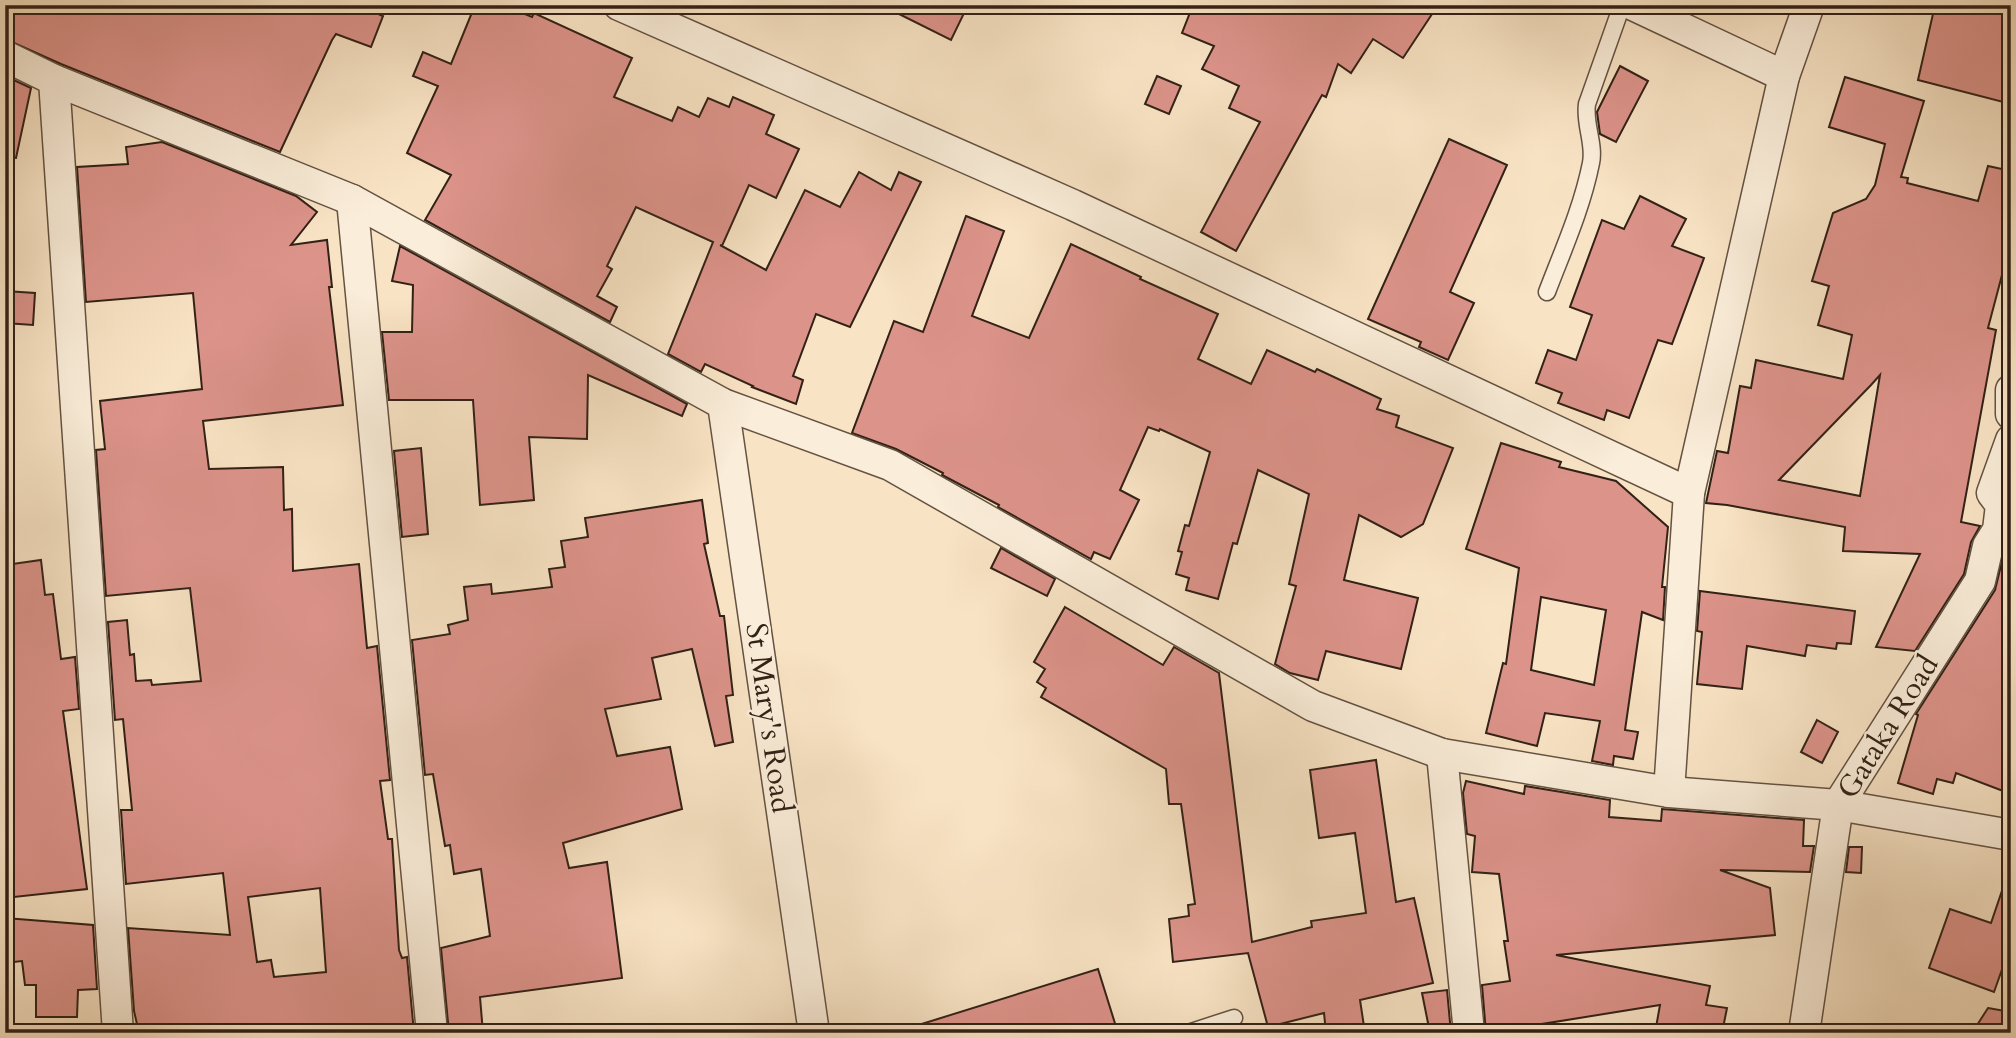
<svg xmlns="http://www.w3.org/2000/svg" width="2016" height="1038" font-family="Cardo,serif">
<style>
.building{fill:#dc938a;stroke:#322116;stroke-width:2;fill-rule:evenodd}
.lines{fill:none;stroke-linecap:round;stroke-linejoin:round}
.lane-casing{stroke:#645242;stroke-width:19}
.street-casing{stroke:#645242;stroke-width:33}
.lane{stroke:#faedd9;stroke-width:16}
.street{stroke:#faedd9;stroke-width:30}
.labels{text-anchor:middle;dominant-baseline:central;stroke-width:5;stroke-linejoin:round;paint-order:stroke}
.street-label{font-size:30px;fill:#322116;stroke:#faedd9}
</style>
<rect width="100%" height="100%" fill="#f8e3c4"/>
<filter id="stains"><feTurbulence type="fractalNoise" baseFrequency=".00286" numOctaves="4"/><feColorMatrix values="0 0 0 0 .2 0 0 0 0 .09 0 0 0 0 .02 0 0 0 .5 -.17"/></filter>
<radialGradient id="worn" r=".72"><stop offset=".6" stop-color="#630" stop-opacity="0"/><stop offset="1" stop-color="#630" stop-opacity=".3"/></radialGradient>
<g class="building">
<path d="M 5,5 L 384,5 L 380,15 L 383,16 L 371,47 L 336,34 L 332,40 L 280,152 L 61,64 L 5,39 Z"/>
<path d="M 475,5 L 503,5 L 532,17 L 534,13 L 632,58 L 614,97 L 672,121 L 678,107 L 699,117 L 708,98 L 729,107 L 733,97 L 774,115 L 766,134 L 799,149 L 776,198 L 749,185 L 722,246 L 720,245 L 766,270 L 805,190 L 840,207 L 859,172 L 891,190 L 899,172 L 921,182 L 850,327 L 816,314 L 793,376 L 803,380 L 796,404 L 752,387 L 753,386 L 705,364 L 701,372 L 668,354 L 713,242 L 636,207 L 607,266 L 612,269 L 597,296 L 617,307 L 610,322 L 425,220 L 451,175 L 407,153 L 438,86 L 413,76 L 423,52 L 451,64 Z"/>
<path d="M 881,5 L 968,5 L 951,40 Z"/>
<path d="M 1193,5 L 1438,5 L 1403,58 L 1373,39 L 1351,73 L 1338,64 L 1326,97 L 1322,95 L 1236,251 L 1201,232 L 1260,122 L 1229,108 L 1239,86 L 1202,69 L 1214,46 L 1182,33 Z"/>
<path d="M 1935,5 L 2011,5 L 2011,104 L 1918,80 Z"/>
<path d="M 1620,66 L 1648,81 L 1616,142 L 1600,134 L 1597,112 Z"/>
<path d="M 5,76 L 31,88 L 16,158 L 5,157 Z"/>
<path d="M 1157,76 L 1181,86 L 1169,114 L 1145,104 Z"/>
<path d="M 1845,77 L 1924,101 L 1901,177 L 1908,178 L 1907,183 L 1978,201 L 1988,166 L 2011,171 L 2011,241 L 1988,328 L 1996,330 L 1961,522 L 1980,526 L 1971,542 L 1964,574 L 1915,651 L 1876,647 L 1920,554 L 1843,551 L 1845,527 L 1727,505 L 1706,503 L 1717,451 L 1728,453 L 1740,386 L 1751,388 L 1756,360 L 1843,379 L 1852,335 L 1818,325 L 1829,286 L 1812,281 L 1833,213 L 1866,199 L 1875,185 L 1885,144 L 1829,127 ZM 1880,375 L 1860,496 L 1779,480 L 1871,385 Z"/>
<path d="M 1449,139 L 1507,165 L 1450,292 L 1474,303 L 1448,360 L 1419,347 L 1421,342 L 1368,319 Z"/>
<path d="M 162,142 L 296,196 L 317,212 L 291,245 L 327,240 L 332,287 L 329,287 L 343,405 L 203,421 L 209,469 L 283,467 L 284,510 L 292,509 L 293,571 L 359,564 L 367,648 L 377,646 L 390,780 L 380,781 L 388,839 L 392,839 L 399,950 L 402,958 L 407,957 L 414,1033 L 139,1033 L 134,1011 L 128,928 L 230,935 L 223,873 L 126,884 L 121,810 L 132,810 L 123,719 L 115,720 L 108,622 L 127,620 L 130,655 L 134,654 L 136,681 L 151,680 L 152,685 L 201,681 L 190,588 L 106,596 L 96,450 L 105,449 L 100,401 L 202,389 L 193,293 L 86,302 L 77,167 L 128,164 L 126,147 ZM 320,888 L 326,972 L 274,977 L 271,960 L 257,962 L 248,897 Z"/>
<path d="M 1640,196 L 1686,219 L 1672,246 L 1704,258 L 1672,344 L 1658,340 L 1629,418 L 1607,410 L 1604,420 L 1558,403 L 1562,393 L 1536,383 L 1548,350 L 1576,360 L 1592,315 L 1570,307 L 1602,220 L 1624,229 Z"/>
<path d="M 966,216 L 1004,231 L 972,316 L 1029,338 L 1071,244 L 1141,277 L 1140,279 L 1218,314 L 1198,359 L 1251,384 L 1267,350 L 1315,372 L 1317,369 L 1381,399 L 1377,409 L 1399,416 L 1396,427 L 1453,448 L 1423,524 L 1401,537 L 1359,515 L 1344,580 L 1418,598 L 1401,669 L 1326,651 L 1318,680 L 1290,673 L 1275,664 L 1296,586 L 1289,584 L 1309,494 L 1258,470 L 1237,544 L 1233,543 L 1218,599 L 1186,590 L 1189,578 L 1176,574 L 1182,552 L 1178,551 L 1185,525 L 1189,526 L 1210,452 L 1160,429 L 1159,431 L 1148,427 L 1120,490 L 1139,500 L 1110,559 L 1094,552 L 1091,559 L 998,507 L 999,505 L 942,475 L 943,473 L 896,449 L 852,433 L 894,321 L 923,332 Z"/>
<path d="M 400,246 L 687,404 L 682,416 L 588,375 L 587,439 L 529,437 L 534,500 L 480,505 L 473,400 L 389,400 L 382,332 L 412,332 L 413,285 L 392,281 Z"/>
<path d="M 5,291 L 35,293 L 33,325 L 5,323 Z"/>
<path d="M 1501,443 L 1561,462 L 1559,467 L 1616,481 L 1668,527 L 1662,587 L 1665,587 L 1663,620 L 1642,612 L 1625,730 L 1638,732 L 1633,759 L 1614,756 L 1613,765 L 1592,761 L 1600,721 L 1545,713 L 1537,746 L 1486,733 L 1503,663 L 1506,664 L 1519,568 L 1466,549 ZM 1541,597 L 1606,610 L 1594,685 L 1531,670 Z"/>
<path d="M 421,448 L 428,534 L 402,537 L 394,451 Z"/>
<path d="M 702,500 L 708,543 L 704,544 L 720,616 L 724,616 L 733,695 L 726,696 L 733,742 L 715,746 L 692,649 L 652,658 L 661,699 L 605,709 L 617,756 L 670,747 L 682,809 L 563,843 L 569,868 L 607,862 L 622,978 L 480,997 L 483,1033 L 449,1033 L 441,948 L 490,936 L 481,869 L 454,874 L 450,845 L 445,846 L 433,774 L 425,775 L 412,640 L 450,634 L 448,625 L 468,620 L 464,587 L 491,584 L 492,594 L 552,587 L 549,569 L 565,567 L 561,541 L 588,537 L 585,518 Z"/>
<path d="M 2011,543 L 2011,794 L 1956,773 L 1953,783 L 1937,779 L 1933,794 L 1898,783 L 1918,715 L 1916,714 L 1995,590 L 2004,553 Z"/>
<path d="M 1001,548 L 1055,579 L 1047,596 L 991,568 Z"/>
<path d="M 41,560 L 45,595 L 53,594 L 61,659 L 75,657 L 79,709 L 63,711 L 87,889 L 5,898 L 5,565 Z"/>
<path d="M 1700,591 L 1855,611 L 1851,644 L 1837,643 L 1836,649 L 1807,645 L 1805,656 L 1747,646 L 1742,689 L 1697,684 L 1702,632 L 1697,631 Z"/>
<path d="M 1065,607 L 1163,665 L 1174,647 L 1219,673 L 1252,942 L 1312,927 L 1311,921 L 1366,913 L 1355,833 L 1319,838 L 1310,770 L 1376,760 L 1396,902 L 1414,898 L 1433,983 L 1360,1000 L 1365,1033 L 1326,1033 L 1324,1013 L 1268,1027 L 1248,953 L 1173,962 L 1169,919 L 1189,916 L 1188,905 L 1195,904 L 1181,804 L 1169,804 L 1166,769 L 1041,697 L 1046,688 L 1037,682 L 1045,669 L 1034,662 Z"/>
<path d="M 1817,720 L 1838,732 L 1822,763 L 1801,752 Z"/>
<path d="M 1466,781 L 1524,794 L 1525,786 L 1610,800 L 1609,817 L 1661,821 L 1662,809 L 1804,820 L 1803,846 L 1814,846 L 1810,872 L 1720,870 L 1770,888 L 1775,935 L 1556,955 L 1710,986 L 1706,1005 L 1727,1008 L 1722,1033 L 1655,1033 L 1660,1005 L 1486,1033 L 1482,985 L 1510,981 L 1504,941 L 1508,941 L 1499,874 L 1472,872 L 1475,836 L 1467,834 L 1463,793 Z"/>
<path d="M 1849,847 L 1862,847 L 1861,873 L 1846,872 Z"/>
<path d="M 2007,876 L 2011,877 L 2011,944 L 1994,992 L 1929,968 L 1950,909 L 1991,923 Z"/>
<path d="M 5,918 L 93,925 L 97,989 L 78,990 L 77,1017 L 36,1017 L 36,985 L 25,985 L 22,961 L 5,963 Z"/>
<path d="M 1098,969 L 1118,1033 L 913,1033 L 912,1027 Z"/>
<path d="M 1447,990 L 1451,1033 L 1430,1033 L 1422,993 Z"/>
<path d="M 1988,1008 L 2011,1012 L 2011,1033 L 1972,1033 Z"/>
</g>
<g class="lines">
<defs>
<g id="lane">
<path d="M 1547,292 C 1563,250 1582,208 1591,163 C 1595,144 1584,124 1587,104 L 1622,5"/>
<path d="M 1188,1033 L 1234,1018"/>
</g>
<g id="street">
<path d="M 619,5 L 1073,205 L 1689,493"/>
<path d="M 1633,5 L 1784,76"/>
<path d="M 5,56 L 54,80 L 352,200 L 723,404 L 890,465 L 1313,706 L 1442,754 L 1669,792 L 1838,805 L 2011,835"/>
<path d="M 54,80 L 118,1033"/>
<path d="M 352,200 L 432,1033"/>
<path d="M 2011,390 L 2011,414"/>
<path d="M 723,404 L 814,1033"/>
<path d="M 1442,754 L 1469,1033"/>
<path d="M 1669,792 L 1689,493 L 1784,76 L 1809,5"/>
<path d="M 1804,1033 L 1838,805 L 1980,581 L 1988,546 L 1998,530 L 2001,505 L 1992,493 L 2011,440"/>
</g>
</defs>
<use href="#lane" class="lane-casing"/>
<use href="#street" class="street-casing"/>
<use href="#lane" class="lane"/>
<use href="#street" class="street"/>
</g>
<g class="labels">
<g class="street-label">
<text transform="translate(769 718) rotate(82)">St Mary's Road</text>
<text transform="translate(1888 727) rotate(-58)">Gataka Road</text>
</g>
</g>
<rect width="2016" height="1038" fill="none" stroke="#f8e3c4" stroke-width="28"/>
<rect x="7" y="7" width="2002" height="1024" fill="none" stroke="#322116" stroke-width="3.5"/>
<rect x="14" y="14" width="1988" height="1010" fill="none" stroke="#322116" stroke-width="2"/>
<rect width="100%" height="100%" filter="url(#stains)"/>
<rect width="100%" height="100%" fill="url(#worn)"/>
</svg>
